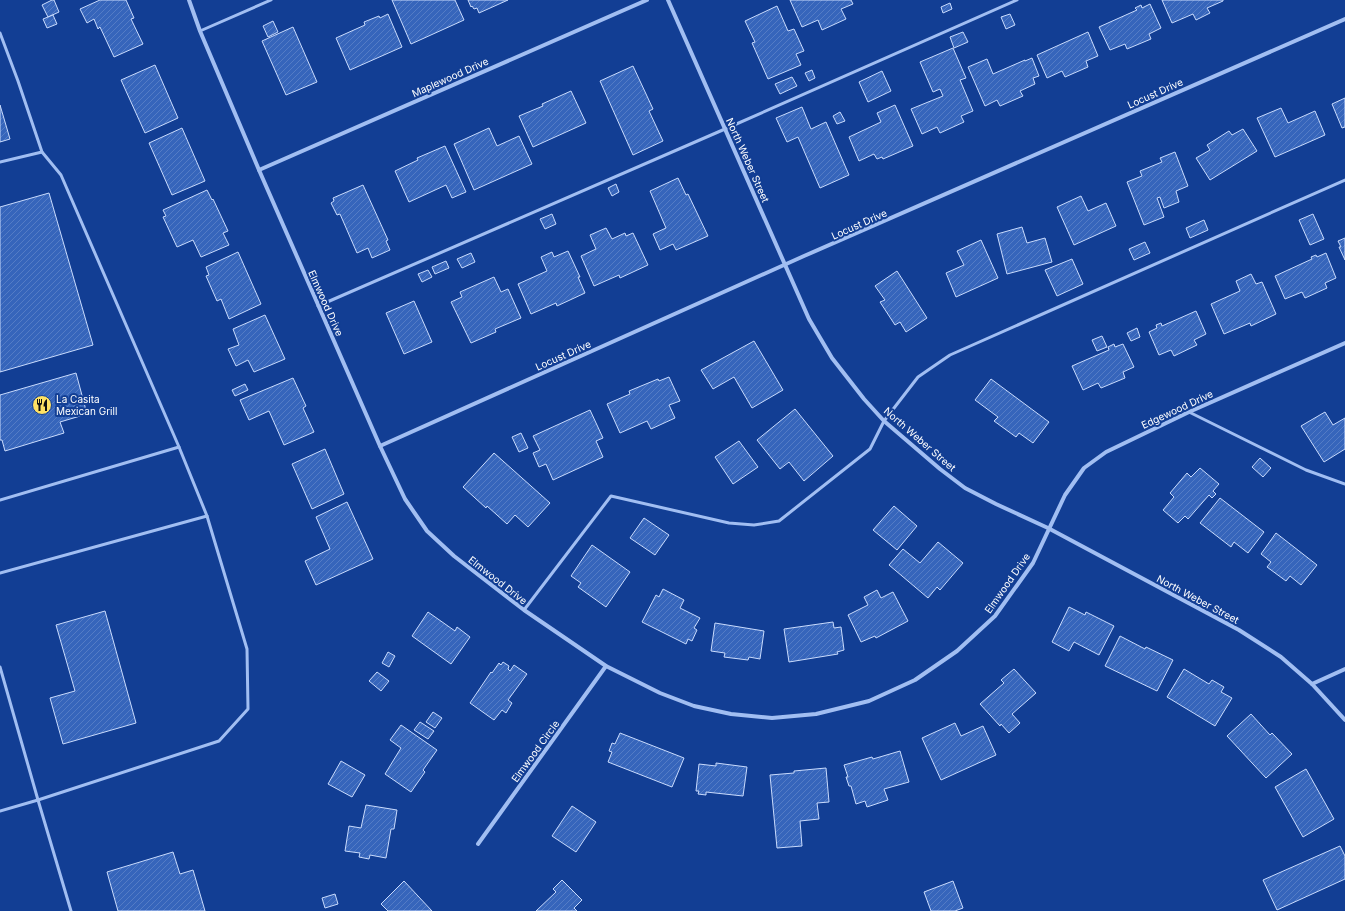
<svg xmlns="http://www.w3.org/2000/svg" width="1345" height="911" font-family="Inter,sans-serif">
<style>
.building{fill:url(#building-hatch);stroke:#c9dbfd}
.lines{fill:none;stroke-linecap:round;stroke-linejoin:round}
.lane{stroke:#a1bef2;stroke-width:3}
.street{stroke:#a1bef2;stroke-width:4}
.labels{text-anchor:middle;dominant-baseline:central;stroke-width:4;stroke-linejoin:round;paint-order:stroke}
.street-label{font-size:10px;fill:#fff;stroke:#123e94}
.poi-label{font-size:10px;fill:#fff;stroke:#123e94;text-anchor:start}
</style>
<defs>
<pattern id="building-hatch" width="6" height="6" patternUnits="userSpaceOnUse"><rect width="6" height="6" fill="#3665bb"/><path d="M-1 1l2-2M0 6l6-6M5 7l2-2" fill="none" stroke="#547cc5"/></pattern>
</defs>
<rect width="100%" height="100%" fill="#123e94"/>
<g class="building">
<path d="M 52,0 L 54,0 L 59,12 L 48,17 L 42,5 Z"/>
<path d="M 100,0 L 126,0 L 134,18 L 131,19 L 143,44 L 114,57 L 100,27 L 98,29 L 94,19 L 87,23 L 80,9 Z"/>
<path d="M 392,0 L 455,0 L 464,20 L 411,44 Z"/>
<path d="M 468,0 L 508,0 L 479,13 L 477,8 L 474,9 L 472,6 L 471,7 Z"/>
<path d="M 790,0 L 851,0 L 853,4 L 841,9 L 846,19 L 822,30 L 818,20 L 802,27 Z"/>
<path d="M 1162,0 L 1223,0 L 1223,1 L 1207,8 L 1210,13 L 1196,20 L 1193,14 L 1172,23 Z"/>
<path d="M 950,3 L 952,9 L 943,13 L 941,7 Z"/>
<path d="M 1150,4 L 1161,28 L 1149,34 L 1151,39 L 1127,49 L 1125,44 L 1110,50 L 1099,27 L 1137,10 L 1135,8 L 1141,5 L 1142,8 Z"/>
<path d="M 777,6 L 788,31 L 794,29 L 804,51 L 796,54 L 801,65 L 768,79 L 752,43 L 755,42 L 745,21 Z"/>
<path d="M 388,14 L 402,47 L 350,70 L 336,38 L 365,25 L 364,22 L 379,16 L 380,18 Z"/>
<path d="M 1010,14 L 1015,25 L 1006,29 L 1001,17 Z"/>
<path d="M 53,15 L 57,24 L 47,28 L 43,19 Z"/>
<path d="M 273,21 L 278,32 L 268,37 L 263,26 Z"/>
<path d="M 293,27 L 317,82 L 286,95 L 262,41 Z"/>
<path d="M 963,32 L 968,42 L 954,48 L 950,37 Z"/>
<path d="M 1088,32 L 1098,56 L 1086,61 L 1088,67 L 1065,77 L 1062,71 L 1047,78 L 1037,55 Z"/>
<path d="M 953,48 L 966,78 L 960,80 L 973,111 L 961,116 L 964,122 L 940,133 L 937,127 L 922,134 L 911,109 L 943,96 L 940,89 L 933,92 L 920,62 Z"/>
<path d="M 1032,58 L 1039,76 L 1033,78 L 1035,84 L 1020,91 L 1023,96 L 1000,106 L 997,100 L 985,106 L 968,67 L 987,59 L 993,74 L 1025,60 L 1025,61 Z"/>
<path d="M 155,65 L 178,118 L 145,133 L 121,80 Z"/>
<path d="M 633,66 L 653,109 L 649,111 L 663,141 L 633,155 L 600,81 Z"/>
<path d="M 812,70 L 815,78 L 809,81 L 805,73 Z"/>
<path d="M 882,71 L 891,91 L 868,102 L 859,82 Z"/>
<path d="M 792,77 L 797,86 L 780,94 L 775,84 Z"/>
<path d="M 571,91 L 586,123 L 533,147 L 519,116 L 543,106 L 542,104 Z"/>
<path d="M 1345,98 L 1345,127 L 1342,128 L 1332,104 Z"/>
<path d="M 0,105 L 10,139 L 0,142 Z"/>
<path d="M 895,105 L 913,146 L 883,159 L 882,157 L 877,159 L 874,154 L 859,161 L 849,137 L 881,122 L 877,113 Z"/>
<path d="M 802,107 L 811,129 L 826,122 L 849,175 L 820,188 L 798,137 L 787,142 L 776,118 Z"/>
<path d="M 1281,108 L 1288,123 L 1315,111 L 1325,135 L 1275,157 L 1257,118 Z"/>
<path d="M 840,112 L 845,121 L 837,124 L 833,116 Z"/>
<path d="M 182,128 L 205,181 L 172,195 L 149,143 Z"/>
<path d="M 489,128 L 497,146 L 519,136 L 532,164 L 474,190 L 454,144 Z"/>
<path d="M 1243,129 L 1257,151 L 1210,180 L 1196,158 L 1210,150 L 1207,145 L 1229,131 L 1232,135 Z"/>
<path d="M 445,146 L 466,192 L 452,198 L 446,185 L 409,202 L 395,171 L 418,160 L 417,158 Z"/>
<path d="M 1175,152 L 1188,186 L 1176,191 L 1179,202 L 1164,208 L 1160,197 L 1157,198 L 1164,217 L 1144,225 L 1127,182 L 1142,176 L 1140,171 L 1162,162 L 1160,158 Z"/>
<path d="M 678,178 L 686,195 L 688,194 L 708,236 L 676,250 L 673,244 L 660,250 L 653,234 L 666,228 L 650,191 Z"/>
<path d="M 616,184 L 619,192 L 612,196 L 608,188 Z"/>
<path d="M 363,185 L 388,240 L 386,241 L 390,250 L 372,258 L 368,248 L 357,253 L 340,214 L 337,215 L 331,203 L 334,201 L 333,198 Z"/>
<path d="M 207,190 L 212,200 L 213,199 L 228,231 L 223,233 L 229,245 L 201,257 L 193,240 L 177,247 L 163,217 L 166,216 L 163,210 Z"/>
<path d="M 49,193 L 93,345 L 0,372 L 0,207 Z"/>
<path d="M 1081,196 L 1088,211 L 1106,203 L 1116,226 L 1074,245 L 1057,207 Z"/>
<path d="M 552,214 L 556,224 L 545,229 L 540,219 Z"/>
<path d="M 1313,214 L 1324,239 L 1310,245 L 1299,220 Z"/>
<path d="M 1204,220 L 1208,230 L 1190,238 L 1186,228 Z"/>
<path d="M 1022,227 L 1027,243 L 1045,238 L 1052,262 L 1007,274 L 997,234 Z"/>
<path d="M 606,228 L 612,239 L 625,233 L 626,236 L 633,233 L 648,265 L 620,278 L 619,275 L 594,286 L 581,256 L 596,249 L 590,235 Z"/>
<path d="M 1345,238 L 1345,260 L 1339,247 L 1341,247 L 1338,241 Z"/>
<path d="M 981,240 L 998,278 L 956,297 L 946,273 L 964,265 L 957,251 Z"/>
<path d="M 1145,242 L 1150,253 L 1134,260 L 1129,249 Z"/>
<path d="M 568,251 L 580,277 L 578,277 L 585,293 L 557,306 L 556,303 L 531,314 L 518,284 L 547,271 L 541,257 L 552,252 L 554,257 Z"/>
<path d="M 238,252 L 261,304 L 229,319 L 221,299 L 217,301 L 206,276 L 209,275 L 206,267 Z"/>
<path d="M 471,253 L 475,262 L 462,268 L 457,259 Z"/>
<path d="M 1326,253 L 1336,278 L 1325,283 L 1327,288 L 1305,298 L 1302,292 L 1285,299 L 1275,276 L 1312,259 L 1311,257 L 1316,255 L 1317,257 Z"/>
<path d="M 1072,259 L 1083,284 L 1057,296 L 1045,270 Z"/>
<path d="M 446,261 L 449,268 L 435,274 L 432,267 Z"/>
<path d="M 428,270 L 432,277 L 422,282 L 418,274 Z"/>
<path d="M 897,271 L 927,318 L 906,332 L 900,322 L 895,325 L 880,302 L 885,300 L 875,286 Z"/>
<path d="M 1251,274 L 1256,284 L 1262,282 L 1276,314 L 1251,326 L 1250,323 L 1224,334 L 1211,304 L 1240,291 L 1236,281 Z"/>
<path d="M 494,277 L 501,292 L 508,289 L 521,318 L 495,329 L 496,332 L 471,343 L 451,302 L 462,297 L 460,292 Z"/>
<path d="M 414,301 L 432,342 L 404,354 L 386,313 Z"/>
<path d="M 1196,311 L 1206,334 L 1194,340 L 1197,345 L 1174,356 L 1171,350 L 1159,355 L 1149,332 L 1157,328 L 1156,325 L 1161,323 L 1162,326 Z"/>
<path d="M 265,315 L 285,359 L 254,372 L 248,360 L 236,366 L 228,349 L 239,345 L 233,329 Z"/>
<path d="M 1137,328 L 1140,337 L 1131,341 L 1127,333 Z"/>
<path d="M 1102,336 L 1107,347 L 1097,351 L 1092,340 Z"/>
<path d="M 754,341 L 783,390 L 752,408 L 734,377 L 713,389 L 701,370 Z"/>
<path d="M 1114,344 L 1115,347 L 1123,344 L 1134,367 L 1123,372 L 1125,378 L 1101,388 L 1098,383 L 1083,390 L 1072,366 L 1109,350 L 1108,347 Z"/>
<path d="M 76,373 L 87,414 L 60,422 L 64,433 L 5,451 L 2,440 L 0,440 L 0,395 Z"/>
<path d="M 669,377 L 680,401 L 669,405 L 675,418 L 651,429 L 647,421 L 620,433 L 607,404 L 630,394 L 629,391 L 658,379 L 659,381 Z"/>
<path d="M 293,378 L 306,406 L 303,408 L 314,432 L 284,445 L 269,411 L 249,420 L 240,400 Z"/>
<path d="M 991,379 L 1049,422 L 1033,443 L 1019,433 L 1016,437 L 994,421 L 998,417 L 975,400 Z"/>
<path d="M 245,384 L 248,390 L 235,396 L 232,390 Z"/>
<path d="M 795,409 L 833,456 L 804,481 L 789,462 L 780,469 L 757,440 Z"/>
<path d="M 590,410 L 603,438 L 596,441 L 603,457 L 553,480 L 546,464 L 539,467 L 533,453 L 540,450 L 533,436 Z"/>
<path d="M 1325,412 L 1333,425 L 1345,418 L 1345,449 L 1324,462 L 1301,426 Z"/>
<path d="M 521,433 L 528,448 L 519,452 L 512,437 Z"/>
<path d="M 739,441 L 758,467 L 733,484 L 715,457 Z"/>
<path d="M 325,449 L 344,494 L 312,509 L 292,464 Z"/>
<path d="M 494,453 L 550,503 L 528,527 L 515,515 L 507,524 L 487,506 L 486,508 L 463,487 Z"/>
<path d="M 1260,458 L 1271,468 L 1263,477 L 1252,467 Z"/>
<path d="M 1200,468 L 1219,484 L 1213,491 L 1216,494 L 1212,498 L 1209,495 L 1188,519 L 1185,516 L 1178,523 L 1163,510 L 1174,497 L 1170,493 L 1187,473 L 1191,477 Z"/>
<path d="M 1220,498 L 1264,532 L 1248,553 L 1234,542 L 1231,547 L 1200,523 Z"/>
<path d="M 347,502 L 373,559 L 316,585 L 305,561 L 330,549 L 316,517 Z"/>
<path d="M 894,506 L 917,526 L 897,550 L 873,530 Z"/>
<path d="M 644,518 L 669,535 L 655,555 L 630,538 Z"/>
<path d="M 1276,533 L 1317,565 L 1301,585 L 1290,576 L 1286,581 L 1267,567 L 1271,562 L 1261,554 Z"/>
<path d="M 938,542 L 963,563 L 940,590 L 937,587 L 928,598 L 889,565 L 903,549 L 920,563 Z"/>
<path d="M 592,545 L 630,572 L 606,607 L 578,587 L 581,583 L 571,576 Z"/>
<path d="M 663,589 L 684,600 L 680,608 L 700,618 L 694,628 L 697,630 L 692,641 L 688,639 L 686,644 L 642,622 L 656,595 L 659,597 Z"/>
<path d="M 877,590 L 881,598 L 893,592 L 908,621 L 876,638 L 875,636 L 861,642 L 848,615 L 868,605 L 864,597 Z"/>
<path d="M 1069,607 L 1085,615 L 1086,612 L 1114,626 L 1099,655 L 1074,642 L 1069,651 L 1052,642 Z"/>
<path d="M 105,611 L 136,723 L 63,744 L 50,698 L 75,691 L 56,625 Z"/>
<path d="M 428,612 L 455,631 L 457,627 L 470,637 L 451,664 L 412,636 Z"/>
<path d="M 833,622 L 834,628 L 841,627 L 844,650 L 837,652 L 838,654 L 789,662 L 784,629 Z"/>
<path d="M 715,623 L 764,631 L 760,659 L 749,657 L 748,660 L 724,657 L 725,653 L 711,651 Z"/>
<path d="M 1120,636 L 1145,649 L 1146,647 L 1173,660 L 1157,691 L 1105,666 Z"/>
<path d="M 388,652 L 395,656 L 389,667 L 382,663 Z"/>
<path d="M 503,662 L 509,666 L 508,669 L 510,671 L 514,665 L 527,674 L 508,700 L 512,703 L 506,713 L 502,710 L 494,720 L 470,703 L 491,672 L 492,673 L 499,663 L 501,665 Z"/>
<path d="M 1014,669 L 1036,693 L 1012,714 L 1020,723 L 1009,733 L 1001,724 L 1000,726 L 980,704 L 1004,683 L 1001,680 Z"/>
<path d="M 1184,669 L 1209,684 L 1212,680 L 1224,687 L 1221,692 L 1232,698 L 1215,726 L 1167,697 Z"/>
<path d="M 377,672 L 389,681 L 381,691 L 369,681 Z"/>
<path d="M 433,712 L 442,718 L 435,728 L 426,722 Z"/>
<path d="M 1251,714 L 1270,735 L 1272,733 L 1292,754 L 1266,778 L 1227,736 Z"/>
<path d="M 420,722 L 434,731 L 428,739 L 414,730 Z"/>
<path d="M 955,723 L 961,736 L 983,726 L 996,755 L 941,780 L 922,738 Z"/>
<path d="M 401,725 L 437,750 L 423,770 L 425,772 L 411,792 L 385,774 L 401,748 L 390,740 Z"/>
<path d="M 620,733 L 684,758 L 672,787 L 608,762 L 612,752 L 609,751 L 612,743 L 615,744 Z"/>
<path d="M 900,751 L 909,782 L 884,789 L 888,800 L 867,807 L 865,801 L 856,804 L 851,786 L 849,786 L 846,777 L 848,777 L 844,765 L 872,757 L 873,759 Z"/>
<path d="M 341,761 L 365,775 L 352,797 L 328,784 Z"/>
<path d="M 716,763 L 747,767 L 743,796 L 706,792 L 706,795 L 698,794 L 699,791 L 696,791 L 699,764 L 716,766 Z"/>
<path d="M 826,768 L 829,802 L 817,803 L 819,819 L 800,821 L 802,846 L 777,848 L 770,775 L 794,773 L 794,771 Z"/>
<path d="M 1306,769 L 1334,819 L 1303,837 L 1275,787 Z"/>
<path d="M 366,805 L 397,810 L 394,829 L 391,829 L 386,858 L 370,855 L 369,859 L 359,857 L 360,853 L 345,851 L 349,826 L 361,828 Z"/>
<path d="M 572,806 L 596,822 L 576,852 L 552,836 Z"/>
<path d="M 1340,846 L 1345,856 L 1345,879 L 1277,910 L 1263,880 Z"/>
<path d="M 173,852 L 180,874 L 193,870 L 205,911 L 118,911 L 107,872 Z"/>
<path d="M 562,880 L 582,900 L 574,908 L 577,911 L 536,911 L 556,892 L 553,889 Z"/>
<path d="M 404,881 L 432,911 L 388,911 L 381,904 Z"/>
<path d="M 953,881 L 963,908 L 955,911 L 931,911 L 924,892 Z"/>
<path d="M 335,894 L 338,904 L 325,908 L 322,898 Z"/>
</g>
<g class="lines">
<g class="lane">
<path d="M 200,31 L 271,0"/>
<path d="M 0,33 L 18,81 L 42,152 L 61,175 L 179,447 L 0,500"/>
<path d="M 0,162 L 42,152"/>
<path d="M 318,306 L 725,129 L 1017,0"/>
<path d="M 1189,412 L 1306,470 L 1345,484"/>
<path d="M 0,573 L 207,516 L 179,447"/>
<path d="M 524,610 L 611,496 L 729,523 L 754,525 L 779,521 L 870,449 L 884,421 L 918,377 L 950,355 L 1345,180"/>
<path d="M 0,667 L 38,800 L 219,741 L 248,709 L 247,649 L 207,516"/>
<path d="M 0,811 L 38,800 L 71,911"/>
</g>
<g class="street">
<path d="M 189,0 L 200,31 L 259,170 L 380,446 L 405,499 L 427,531 L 454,556 L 524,610 L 606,666 L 660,693 L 694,706 L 731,714 L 772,718 L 816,714 L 869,701 L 915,680 L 957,651 L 995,616 L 1033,563 L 1065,495 L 1084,468 L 1106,452 L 1189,412 L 1345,343"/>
<path d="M 668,0 L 809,319 L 832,358 L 864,399 L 884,421 L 940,469 L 965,488 L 996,504 L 1048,528 L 1239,630 L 1281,657 L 1312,684 L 1345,720"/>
<path d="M 259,170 L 647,0"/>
<path d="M 380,446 L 804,256 L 1345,19"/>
<path d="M 1312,684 L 1345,669"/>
<path d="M 478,844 L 606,666"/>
</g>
</g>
<defs>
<symbol id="restaurant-disc" viewBox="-11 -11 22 22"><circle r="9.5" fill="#ffe163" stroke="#123e94"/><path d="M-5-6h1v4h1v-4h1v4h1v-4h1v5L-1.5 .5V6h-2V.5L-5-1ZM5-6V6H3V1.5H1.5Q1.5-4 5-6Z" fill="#111"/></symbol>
</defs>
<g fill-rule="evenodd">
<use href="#restaurant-disc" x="31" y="394" width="22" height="22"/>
</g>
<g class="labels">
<g class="street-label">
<text transform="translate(450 77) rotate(-24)">Maplewood Drive</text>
<text transform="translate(1155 93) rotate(-24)">Locust Drive</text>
<text transform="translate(748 160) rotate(66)">North Weber Street</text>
<text transform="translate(859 224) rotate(-24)">Locust Drive</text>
<text transform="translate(326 303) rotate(66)">Elmwood Drive</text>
<text transform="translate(563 355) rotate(-24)">Locust Drive</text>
<text transform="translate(1177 409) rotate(-25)">Edgewood Drive</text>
<text transform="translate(920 439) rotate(41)">North Weber Street</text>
<text transform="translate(498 580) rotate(38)">Elmwood Drive</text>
<text transform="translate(1007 583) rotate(-55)">Elmwood Drive</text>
<text transform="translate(1198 599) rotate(28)">North Weber Street</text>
<text transform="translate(535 751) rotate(-54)">Elmwood Circle</text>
</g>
<g class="poi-label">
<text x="56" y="399">La Casita<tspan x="56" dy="12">Mexican Grill</tspan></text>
</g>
</g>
</svg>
